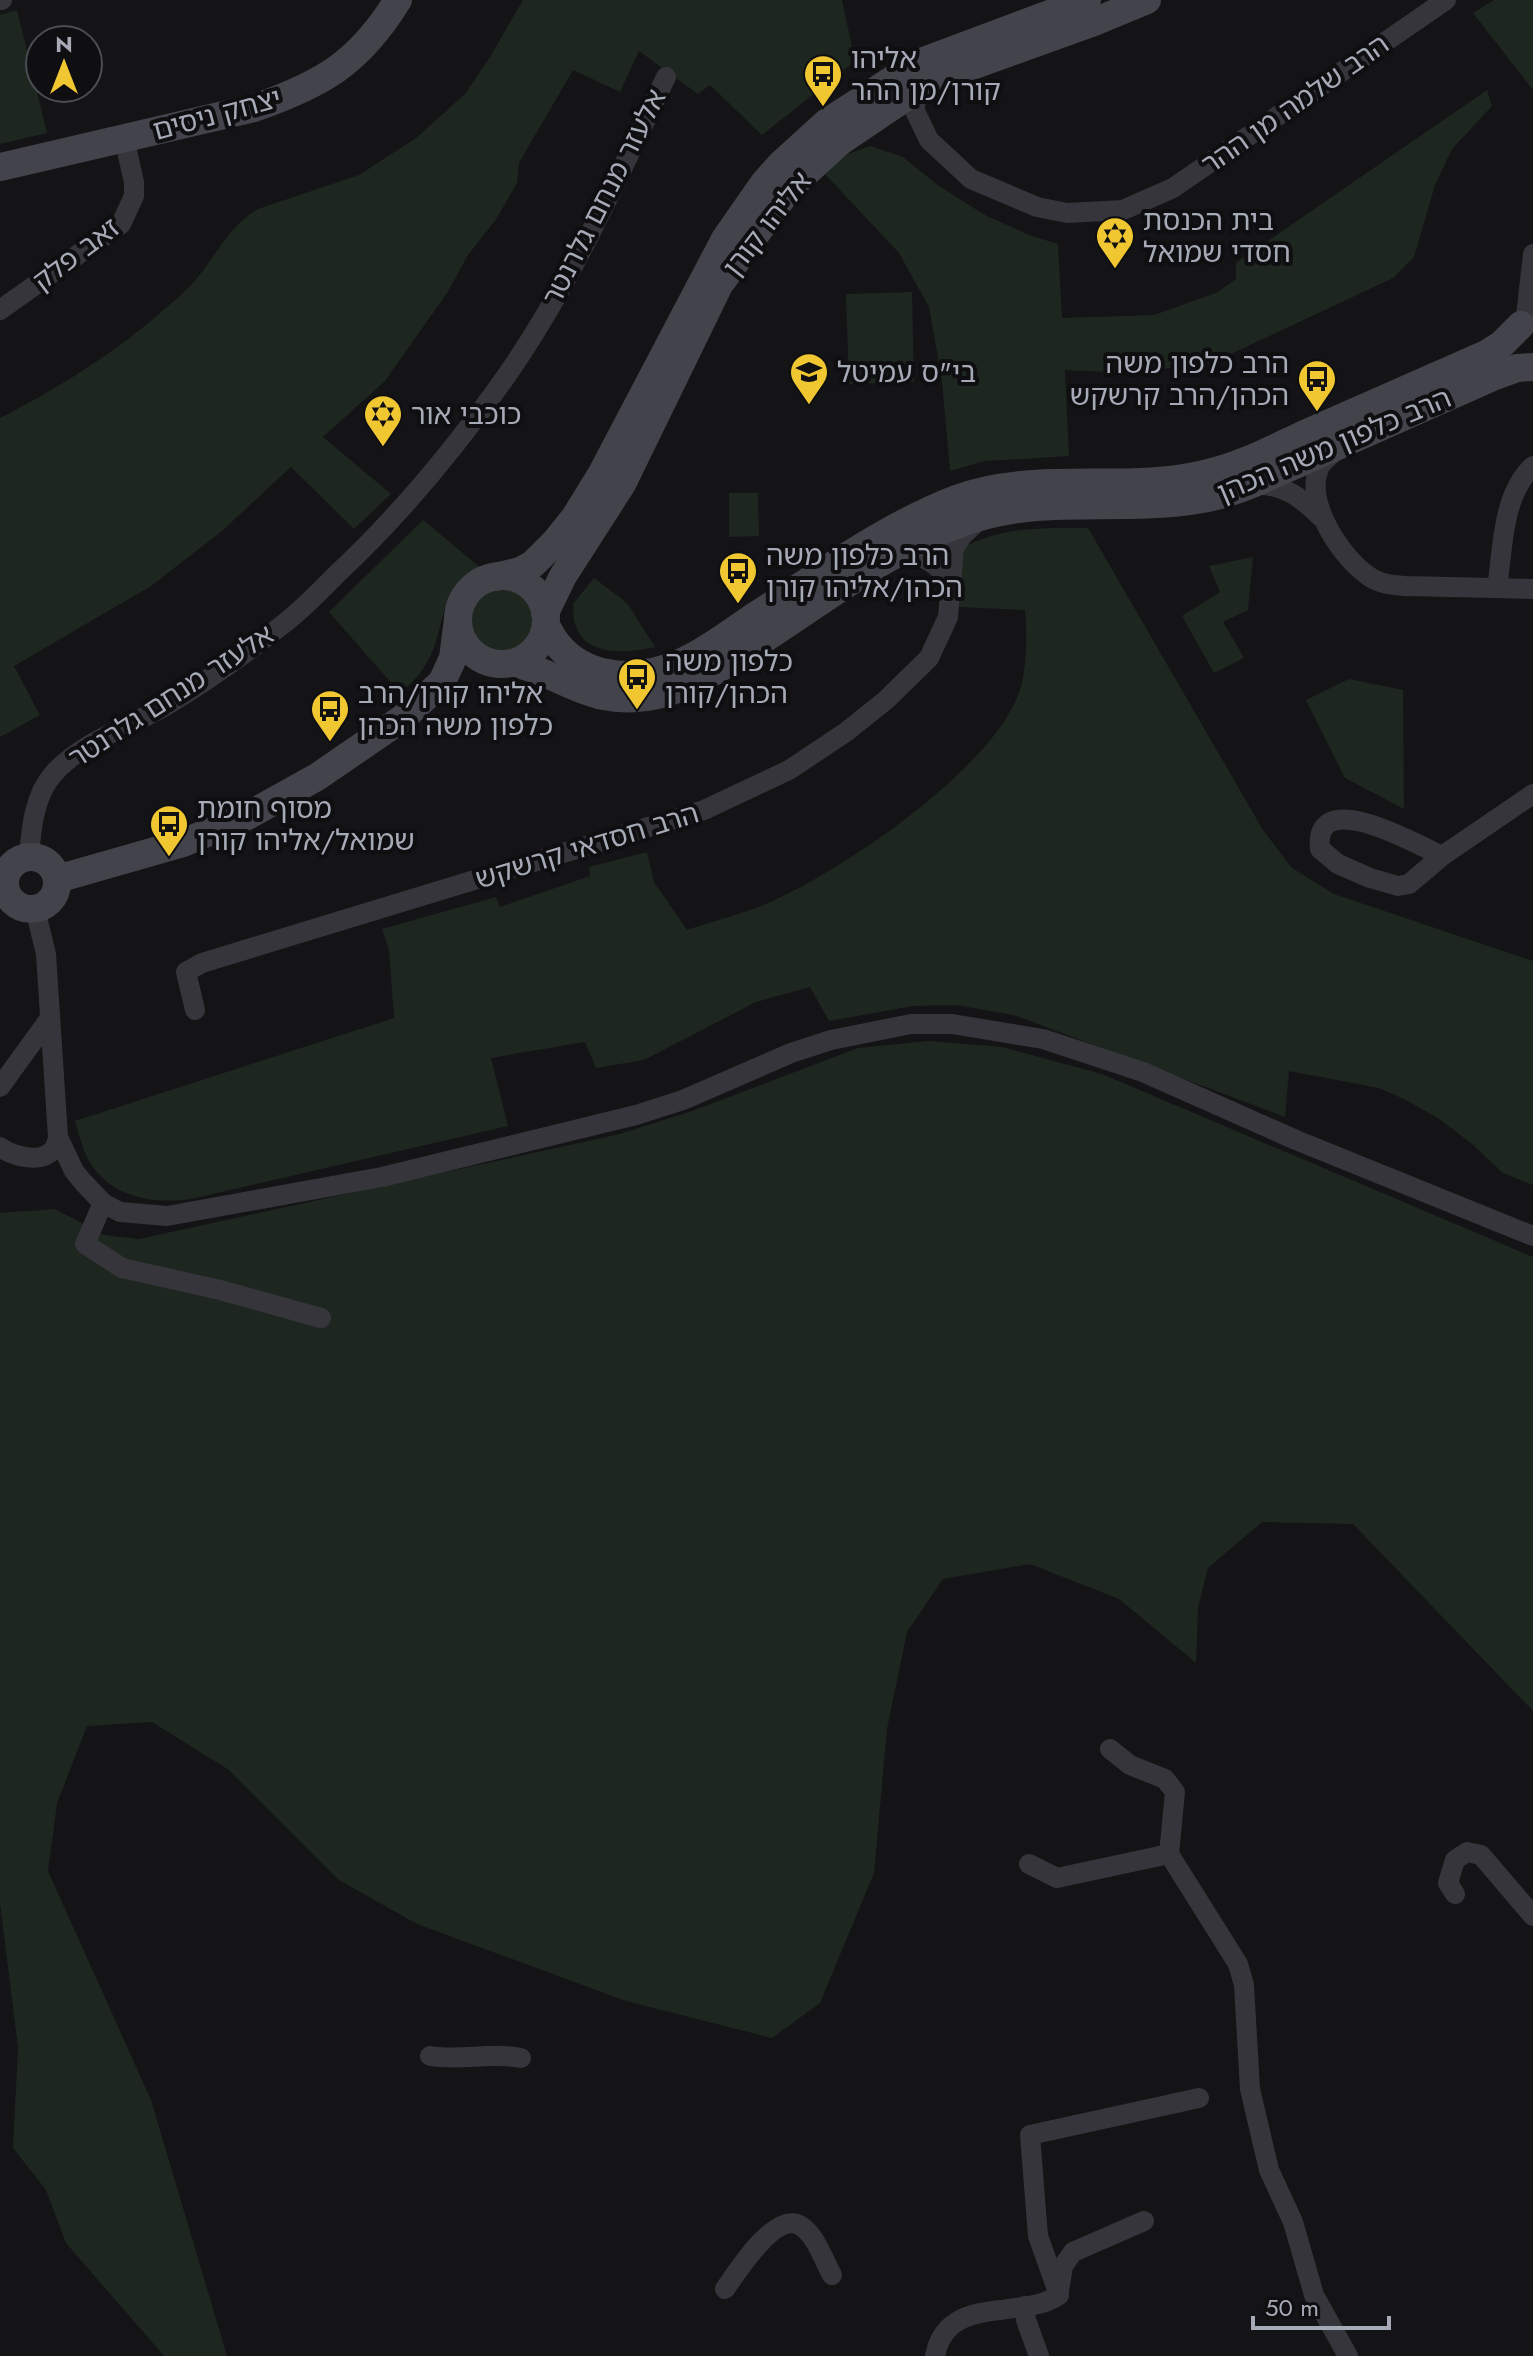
<svg xmlns="http://www.w3.org/2000/svg" width="1533" height="2356" font-family="Jost,'Noto Sans Hebrew',sans-serif">
<style>
.green{fill:#1e2620}
.lines{fill:none;stroke-linecap:round;stroke-linejoin:round}
.street{stroke:#35353b;stroke-width:20}
.secondary{stroke:#43444b;stroke-width:28}
.labels{text-anchor:middle;dominant-baseline:central;stroke-width:8;stroke-linejoin:round;paint-order:stroke}
.poi-label{font-size:28px;fill:#a6a9b6;stroke:#0f0f11;text-anchor:start}
.street-label{font-size:28px;fill:#a6a9b6;stroke:#0f0f11}
</style>
<rect width="100%" height="100%" fill="#141416"/>
<g class="green">
<path d="M 523,0 L 842,0 L 855,61 L 762,135 L 710,85 L 698,94 L 639,51 L 620,92 L 573,70 L 519,163 L 517,183 L 497,218 L 468,255 L 447,293 L 385,381 L 323,437 L 391,494 L 354,529 L 291,467 L 222,531 L 151,586 L 14,666 L 40,715 L 0,737 L 0,418 C 67,384 131,342 186,290 C 213,265 225,227 258,209 L 359,175 L 416,138 L 465,94 L 490,57 Z"/>
<path d="M 1494,0 L 1533,0 L 1533,90 L 1473,13 Z"/>
<path d="M 17,10 L 47,133 L 0,144 L 0,15 Z"/>
<path d="M 1487,90 L 1492,106 L 1452,149 L 1435,185 L 1414,257 L 1393,278 L 1212,363 L 1129,373 L 1065,370 L 1069,456 L 985,461 L 950,471 L 942,381 L 929,307 L 899,253 L 824,173 L 848,154 L 870,146 L 903,157 L 939,186 L 985,215 L 1029,235 L 1058,244 L 1062,318 L 1154,315 L 1216,293 L 1236,279 L 1236,263 Z"/>
<path d="M 912,292 L 914,382 L 849,384 L 846,294 Z"/>
<path d="M 729,493 L 758,493 L 759,536 L 729,537 Z"/>
<path d="M 423,520 L 482,569 C 433,592 449,626 426,664 C 420,675 410,684 400,693 L 329,612 Z"/>
<path d="M 1088,528 L 1263,830 L 1292,868 L 1334,894 L 1533,961 L 1533,1185 L 1503,1173 L 1472,1144 L 1438,1118 L 1404,1099 L 1379,1088 L 1289,1071 L 1285,1117 L 1014,1015 L 956,1005 L 913,1006 L 829,1021 L 810,987 L 756,1002 L 644,1060 L 596,1068 L 585,1042 L 491,1058 L 508,1126 L 191,1199 C 152,1204 113,1198 90,1163 C 83,1151 79,1134 75,1121 L 394,1018 L 389,950 L 382,929 L 496,897 L 500,907 L 590,876 L 589,867 L 647,852 L 654,882 L 687,930 C 713,921 742,914 768,903 C 841,872 1003,763 1022,683 C 1027,659 1027,635 1025,610 L 959,607 L 962,548 C 1002,526 1044,528 1088,528 Z"/>
<path d="M 1253,557 L 1248,610 L 1223,622 L 1244,658 L 1214,673 L 1182,616 L 1220,592 L 1209,566 Z"/>
<path d="M 594,578 L 627,603 L 655,647 C 629,653 585,658 575,624 C 573,618 574,610 573,604 Z"/>
<circle cx="502" cy="620" r="35"/>
<path d="M 1349,679 L 1403,690 L 1404,809 L 1345,778 L 1306,700 Z"/>
<path d="M 928,1041 L 1002,1047 L 1102,1074 L 1533,1257 L 1533,1711 L 1353,1524 L 1262,1522 L 1208,1568 L 1198,1608 L 1196,1663 L 1119,1599 L 1030,1564 L 943,1579 L 907,1632 L 887,1729 L 874,1873 L 820,2003 L 772,2038 L 626,2001 L 417,1924 L 339,1880 L 229,1770 L 152,1722 L 87,1726 L 57,1803 L 48,1871 L 151,2100 L 227,2356 L 164,2356 L 66,2243 L 46,2190 L 13,2148 L 18,2048 L 0,1904 L 0,1213 L 55,1209 L 104,1235 L 139,1239 L 620,1134 L 695,1110 L 858,1048 Z"/>
</g>
<g class="lines">
<g class="street">
<path d="M 0,0 L 2,0"/>
<path d="M 916,90 L 915,111 L 929,140 L 971,179 L 1037,207 L 1067,213 L 1123,210 L 1173,188 L 1446,0"/>
<path d="M 0,310 L 121,224 L 134,196 L 134,182 L 124,138"/>
<path d="M 1526,316 L 1533,254"/>
<path d="M 1334,452 C 1328,458 1320,463 1318,471 C 1306,504 1342,559 1370,577 C 1380,584 1393,585 1405,586 L 1533,589"/>
<path d="M 1256,485 C 1285,484 1301,498 1321,517"/>
<path d="M 903,551 C 923,557 945,565 949,588"/>
<path d="M 1497,588 C 1503,548 1502,495 1533,466"/>
<path d="M 1442,856 C 1418,845 1313,784 1320,849 L 1338,864 L 1370,878 L 1398,886 L 1409,884 L 1442,856 L 1533,794"/>
<path d="M 29,858 C 31,829 34,795 54,773 C 83,741 131,726 167,705 C 209,680 248,652 286,622 C 305,607 322,589 339,572 C 402,513 457,446 507,375 C 571,283 618,177 666,77"/>
<path d="M 35,909 L 46,954 L 58,1137 L 74,1171 L 83,1182 L 103,1203 L 120,1212 L 167,1216 L 382,1177 L 636,1115 L 683,1100 L 791,1053 L 831,1040 L 911,1024 L 952,1024 L 1043,1039 L 1143,1072 L 1296,1140 L 1533,1236"/>
<path d="M 195,1010 L 186,972 L 202,963 L 704,810 L 789,770 L 846,732 L 886,700 L 929,658 L 948,617 L 954,548 L 962,536 L 979,520"/>
<path d="M 0,1087 L 50,1018"/>
<path d="M 0,1147 C 12,1156 41,1164 53,1150 C 55,1148 58,1140 58,1137"/>
<path d="M 103,1203 L 85,1244 L 122,1268 L 220,1290 L 321,1318"/>
<path d="M 1110,1749 L 1130,1765 L 1165,1779 L 1175,1792 L 1169,1854 L 1238,1964 L 1244,1985 L 1250,2089 L 1269,2170 L 1293,2222 L 1314,2295 L 1348,2356"/>
<path d="M 1029,1864 L 1057,1878 L 1169,1854"/>
<path d="M 1455,1894 L 1448,1883 L 1455,1860 L 1467,1852 L 1481,1855 L 1533,1916"/>
<path d="M 430,2056 C 461,2061 491,2052 521,2058"/>
<path d="M 725,2289 C 737,2272 772,2216 797,2224 C 814,2230 824,2261 832,2275"/>
<path d="M 1059,2291 L 1063,2266 L 1073,2252 L 1144,2221"/>
<path d="M 1059,2295 L 1038,2236 L 1030,2135 L 1199,2098"/>
<path d="M 1025,2306 L 1026,2320 L 1039,2356"/>
<path d="M 935,2356 C 947,2293 1022,2321 1059,2295"/>
</g>
<g class="secondary">
<path d="M 0,167 L 254,108 C 323,84 359,63 398,0"/>
<circle cx="502" cy="620" r="44"/>
<path d="M 495,577 L 520,571 L 533,564 L 555,542 L 575,517 L 602,473 L 725,239 L 764,183 L 781,164 L 826,123 L 918,63 L 1087,0"/>
<path d="M 545,613 L 563,576 L 622,484 L 719,285 L 782,198 L 798,180 L 841,141 L 930,81 L 1094,22 L 1147,0"/>
<path d="M 546,625 C 565,668 608,681 652,672 C 691,664 725,636 758,614 C 822,573 884,527 956,499 C 1037,469 1126,494 1208,473 C 1243,465 1276,447 1309,432 C 1368,406 1427,380 1486,354 L 1502,344 L 1521,325"/>
<path d="M 514,663 C 570,677 592,709 657,695 C 696,687 731,661 764,639 C 829,597 893,547 967,521 C 1045,493 1132,515 1212,497 C 1247,489 1280,471 1313,457 C 1374,430 1435,403 1495,376 L 1517,368 L 1533,367"/>
<circle cx="31" cy="883" r="26"/>
<path d="M 57,879 L 183,843 L 247,816 L 317,777 L 403,718 L 442,682 L 453,658 L 458,619"/>
</g>
</g>
<defs>
<symbol id="bus-pin" viewBox="-11 -11 22 30"><path d="M0 17L-7.5 6A9.5 9.5 0 1 1 7.5 6Z" fill="#f1c731" stroke="#0f0f11"/><path d="M-5-6H5V4H4V6H2V4H-2V6H-4V4H-5ZM-3.5-4V0h7V-4ZM-3.5 1.2v1.5H-2V1.2ZM2 1.2v1.5H3.5V1.2Z" fill="#111"/></symbol>
<symbol id="synagogue-pin" viewBox="-11 -11 22 30"><path d="M0 17L-7.5 6A9.5 9.5 0 1 1 7.5 6Z" fill="#f1c731" stroke="#0f0f11"/><path d="M0-6.5L5.6 3.2H-5.6ZM0 6.5L5.6-3.2H-5.6Z" fill="#111"/></symbol>
<symbol id="school-pin" viewBox="-11 -11 22 30"><path d="M0 17L-7.5 6A9.5 9.5 0 1 1 7.5 6Z" fill="#f1c731" stroke="#0f0f11"/><path d="M0-5L7-2L0 1L-7-2ZM-4 1L0 2.5L4 1V4Q0 6-4 4Z" fill="#111"/></symbol>
</defs>
<g fill-rule="evenodd">
<use href="#bus-pin" x="801" y="52" width="44" height="60"/>
<use href="#synagogue-pin" x="1093" y="214" width="44" height="60"/>
<use href="#school-pin" x="787" y="350" width="44" height="60"/>
<use href="#bus-pin" x="1295" y="357" width="44" height="60"/>
<use href="#synagogue-pin" x="361" y="392" width="44" height="60"/>
<use href="#bus-pin" x="716" y="549" width="44" height="60"/>
<use href="#bus-pin" x="615" y="655" width="44" height="60"/>
<use href="#bus-pin" x="308" y="687" width="44" height="60"/>
<use href="#bus-pin" x="147" y="802" width="44" height="60"/>
</g>
<g class="labels">
<g class="poi-label">
<text x="851" y="58">אליהו<tspan x="851" dy="32">קורן/מן ההר</tspan></text>
<text x="1143" y="220">בית הכנסת<tspan x="1143" dy="32">חסדי שמואל</tspan></text>
<text x="1289" y="363" text-anchor="end">הרב כלפון משה<tspan x="1289" dy="32">הכהן/הרב קרשקש</tspan></text>
<text x="837" y="372">בי"ס עמיטל</text>
<text x="411" y="414">כוכבי אור</text>
<text x="766" y="555">הרב כלפון משה<tspan x="766" dy="32">הכהן/אליהו קורן</tspan></text>
<text x="665" y="661">כלפון משה<tspan x="665" dy="32">הכהן/קורן</tspan></text>
<text x="358" y="693">אליהו קורן/הרב<tspan x="358" dy="32">כלפון משה הכהן</tspan></text>
<text x="197" y="808">מסוף חומת<tspan x="197" dy="32">שמואל/אליהו קורן</tspan></text>
</g>
<g class="street-label">
<text transform="translate(1295 104) rotate(-35)">הרב שלמה מן ההר</text>
<text transform="translate(217 114) rotate(-15)">יצחק ניסים</text>
<text transform="translate(604 197) rotate(-63)">אלעזר מנחם גלרנטר</text>
<text transform="translate(767 224) rotate(-52)">אליהו קורן</text>
<text transform="translate(76 254) rotate(-37)">זאב פלק</text>
<text transform="translate(1334 445) rotate(-23)">הרב כלפון משה הכהן</text>
<text transform="translate(171 696) rotate(-33)">אלעזר מנחם גלרנטר</text>
<text transform="translate(587 846) rotate(-17)">הרב חסדאי קרשקש</text>
</g>
</g>
<g transform="translate(64 64)"><circle r="38" fill="#0f0f11" stroke="#4b4d53" stroke-width="2"/>
<path d="M0-6L14 30L0 20L-14 30Z" fill="#f1c731"/>
<text y="-12" font-size="22" font-weight="bold" text-anchor="middle" fill="#a6a9b6">N</text>
</g>
<path d="M1253 2316v12h136v-12" fill="none" stroke="#a6a9b6" stroke-width="4"/>
<text x="1265" y="2316" font-size="24" fill="#a6a9b6" stroke="#0f0f11" stroke-width="6" paint-order="stroke">50 m</text>
</svg>
